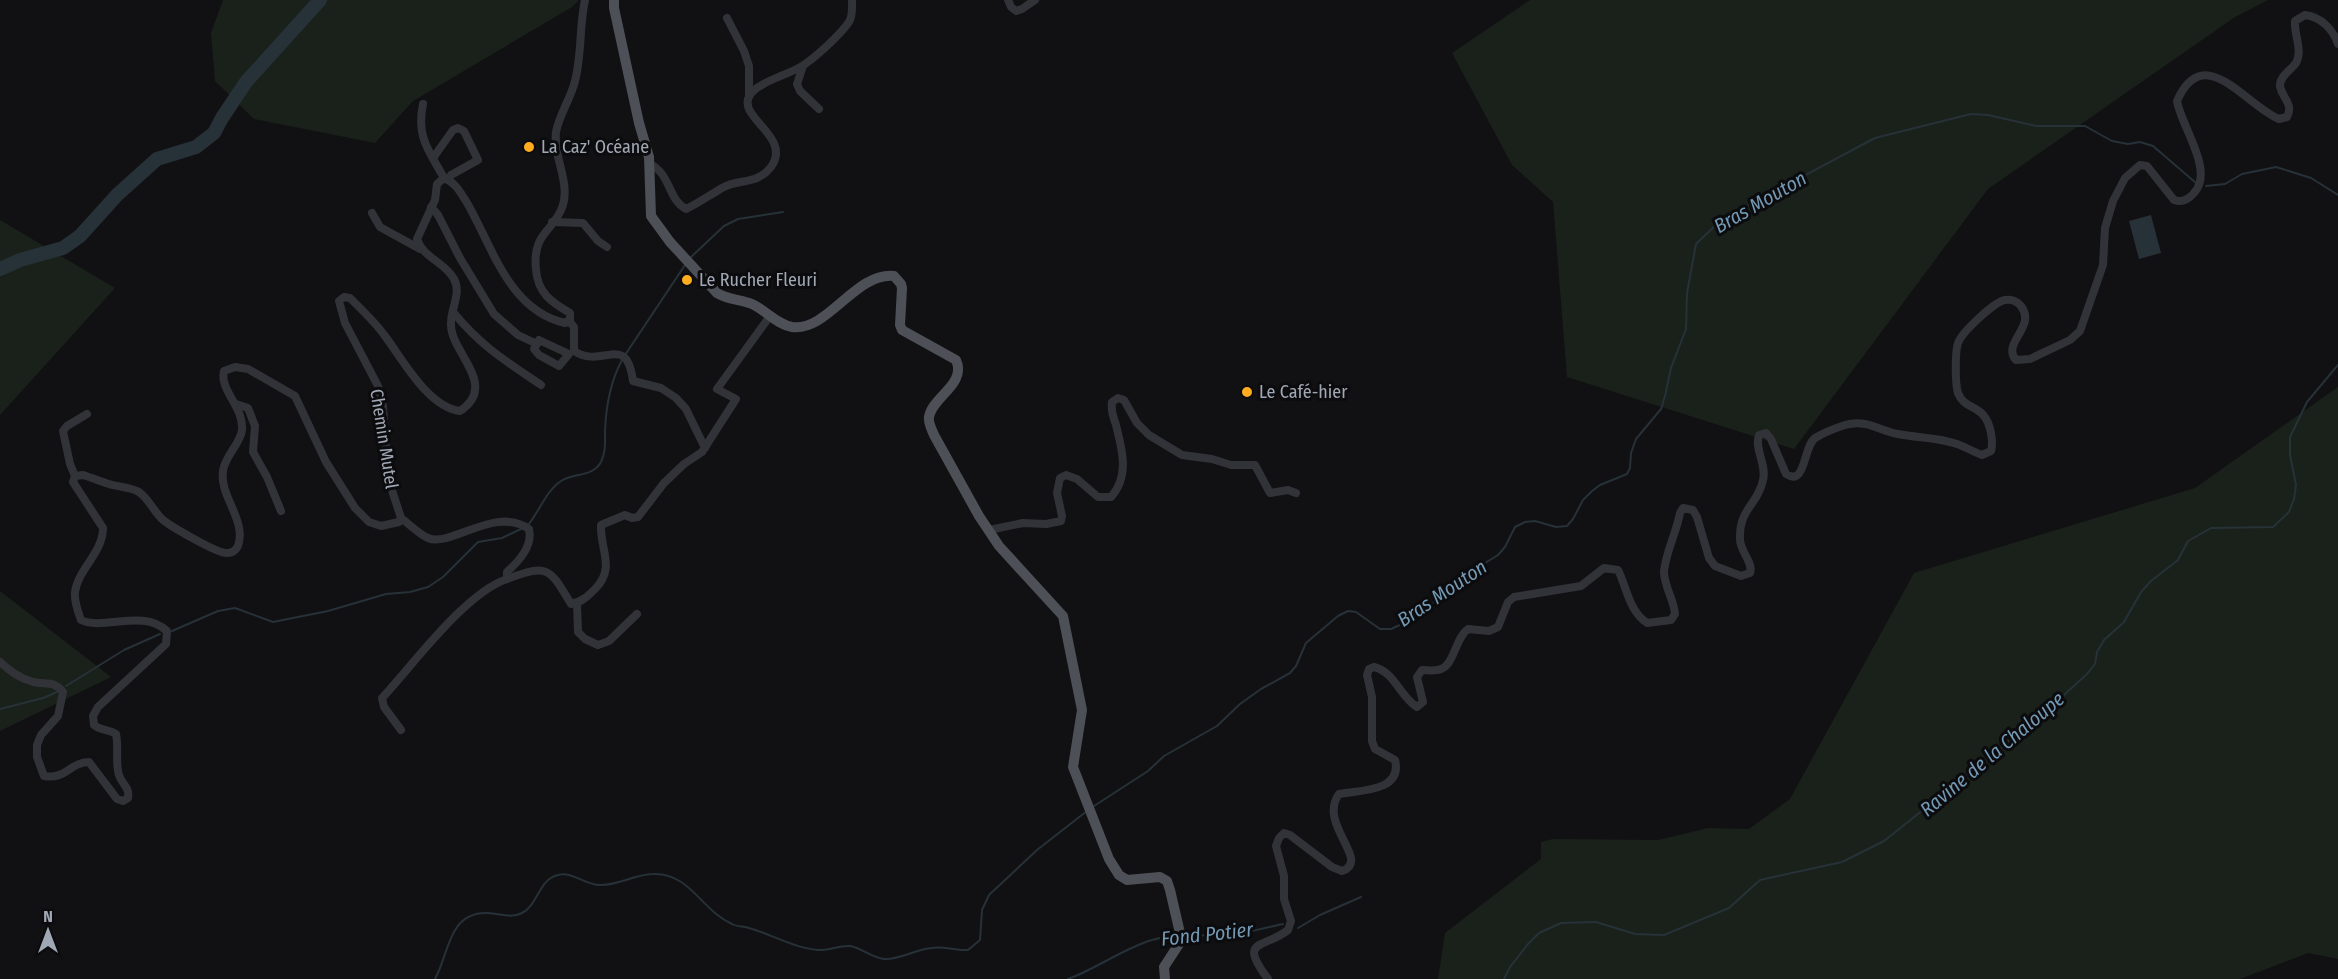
<svg xmlns="http://www.w3.org/2000/svg" width="2338" height="979" font-family="'Fira Sans Condensed',sans-serif">
<style>
.green{fill:#19211a}
.water{fill:#273138}
.lines{fill:none;stroke-linecap:round;stroke-linejoin:round}
.stream{stroke:#273138;stroke-width:2}
.river{stroke:#273138;stroke-width:14}
.minor{stroke:#323339;stroke-width:8}
.major{stroke:#4e5058;stroke-width:10}
.poi-dot{fill:#ffac1e;stroke:#0c0c0e;stroke-width:2}
.labels{text-anchor:middle;dominant-baseline:central;stroke-width:6;stroke-linejoin:round;paint-order:stroke}
.poi-label{font-size:18px;fill:#a1a8b5;stroke:#0c0c0e;text-anchor:start}
.street-label{font-size:18px;fill:#a1a8b5;stroke:#0c0c0e}
.water-label{font-size:20px;font-style:italic;fill:#7499b4;stroke:#0c0c0e}
</style>
<rect width="100%" height="100%" fill="#111113"/>
<g class="green">
<path d="M 223,0 L 579,0 L 572,7 L 413,101 L 375,143 L 254,119 L 215,81 L 211,33 Z"/>
<path d="M 1530,0 L 2268,0 L 2235,17 L 1988,189 L 1794,449 L 1567,377 L 1553,202 L 1512,165 L 1452,53 Z"/>
<path d="M 0,220 L 115,288 L 0,415 Z"/>
<path d="M 2338,387 L 2338,959 L 2308,953 L 2240,979 L 1438,979 L 1445,933 L 1541,859 L 1541,842 L 1553,839 L 1658,840 L 1708,828 L 1749,829 L 1790,799 L 1914,573 L 2195,488 Z"/>
<path d="M 0,591 L 111,677 L 0,731 Z"/>
</g>
<path class="water" d="M 2151,215 L 2161,253 L 2139,259 L 2129,221 Z"/>
<g class="lines">
<g class="stream">
<path d="M 2206,186 L 2225,184 L 2242,174 L 2276,167 L 2311,178 L 2338,195"/>
<path d="M 690,258 L 724,226 L 738,219 L 783,212"/>
<path d="M 625,355 L 685,265"/>
<path d="M 528,525 C 539,512 546,491 561,481 C 573,473 593,477 601,462 C 606,451 605,443 605,431 C 606,406 610,382 622,360"/>
<path d="M 172,631 L 218,611 L 235,608 L 273,622 L 328,611 L 386,594 L 410,592 L 428,587 L 443,577 L 478,542 L 502,538 L 523,528"/>
<path d="M 66,686 L 124,650 L 160,634"/>
<path d="M 0,709 L 43,698 L 57,692"/>
<path d="M 1091,808 L 1148,771 L 1164,756 L 1217,726 L 1240,704 L 1261,689 L 1290,673 L 1296,666 L 1306,643 L 1338,616 L 1348,611 L 1356,612 L 1380,629 L 1391,629 L 1402,624 L 1420,610 L 1440,599 L 1461,578 L 1498,555 L 1505,547 L 1515,527 L 1525,522 L 1535,521 L 1556,527 L 1567,526 L 1573,519 L 1583,500 L 1592,491 L 1600,485 L 1627,474 L 1630,468 L 1631,453 L 1636,439 L 1661,409 L 1665,396 L 1671,368 L 1686,329 L 1687,293 L 1696,244 L 1718,223 L 1736,212 L 1875,138 L 1971,114 L 1988,115 L 2036,126 L 2085,126 L 2112,141 L 2128,144 L 2140,142 L 2153,146 L 2196,183"/>
<path d="M 1298,928 L 1320,915 L 1361,897"/>
<path d="M 1182,937 L 1247,932 L 1283,924"/>
<path d="M 435,979 C 449,954 448,913 486,913 C 498,913 510,919 522,913 C 538,905 539,879 558,875 C 573,871 586,886 601,885 C 620,885 635,874 654,874 C 690,873 702,911 732,924 C 737,927 744,926 749,928 C 773,935 794,948 818,950 C 829,951 839,945 850,946 C 862,948 872,958 884,959 C 900,960 916,949 932,948 C 944,946 956,951 968,950 L 980,940 L 982,910 L 989,895 L 1037,850 L 1087,811"/>
<path d="M 1068,979 C 1100,968 1143,934 1176,937"/>
<path d="M 1504,979 L 1510,967 L 1528,944 L 1539,933 L 1561,923 L 1596,922 L 1635,934 L 1664,935 L 1729,908 L 1760,880 L 1842,862 L 1884,841 L 2041,716 L 2087,674 L 2095,664 L 2097,652 L 2104,640 L 2124,622 L 2141,592 L 2151,581 L 2178,560 L 2188,541 L 2211,528 L 2273,527 L 2289,512 L 2294,499 L 2296,485 L 2290,455 L 2290,437 L 2307,402 L 2338,365"/>
</g>
<path class="river" d="M 0,269 L 20,260 L 63,248 L 80,236 L 117,195 L 157,159 L 196,147 L 214,133 L 222,118 L 246,82 L 320,0"/>
<g class="minor">
<path d="M 1008,0 L 1011,7 L 1016,11 L 1022,9 L 1035,0"/>
<path d="M 727,18 L 744,51 L 749,66 L 749,96"/>
<path d="M 803,66 L 797,84 L 800,91 L 819,109"/>
<path d="M 423,104 C 416,137 429,151 444,178"/>
<path d="M 433,158 L 453,130 L 458,128 L 464,131 L 478,160 L 451,175 L 448,180"/>
<path d="M 650,164 C 671,174 668,200 686,209 C 699,203 710,195 722,188 C 739,178 756,186 771,167 C 793,136 735,117 750,95 C 758,82 788,75 802,66 C 815,58 840,35 849,22 C 853,16 852,7 852,0"/>
<path d="M 431,207 L 438,215 L 460,258 L 494,314 L 518,335 L 537,344"/>
<path d="M 372,213 L 380,227 L 420,249"/>
<path d="M 552,222 L 583,223 L 598,241 L 607,247"/>
<path d="M 453,312 C 481,346 504,360 541,385"/>
<path d="M 569,321 L 574,327 L 574,351 C 603,370 626,331 633,381 L 661,388 L 676,398 L 686,409 L 705,448"/>
<path d="M 539,340 L 569,354 L 559,366 L 539,355 L 534,349 Z"/>
<path d="M 236,404 L 248,408 L 255,426 L 253,452 L 267,477 L 281,511"/>
<path d="M 75,476 L 70,464 L 63,431 L 67,426 L 87,414"/>
<path d="M 401,518 C 409,524 419,534 428,538 C 451,548 495,505 529,529 C 533,546 519,561 507,572 L 507,579 C 465,593 413,665 382,698 L 384,707 L 401,730"/>
<path d="M 989,530 L 1023,523 L 1046,524 L 1061,521 L 1062,516 L 1057,493 L 1060,478 L 1066,475 L 1077,479 L 1098,497 L 1111,497 C 1130,476 1122,449 1116,425 C 1113,416 1111,411 1112,402 L 1118,398 L 1124,400 L 1137,423 L 1149,435 L 1182,455 L 1212,459 L 1231,465 L 1255,465 L 1270,493 L 1288,490 L 1296,493"/>
<path d="M 507,579 C 548,564 549,567 571,604 C 582,602 588,596 595,589 C 616,568 600,550 601,525 L 625,515 L 632,518 L 638,517 L 664,483 L 684,464 L 702,452 L 736,399 L 717,389 L 770,316"/>
<path d="M 577,603 L 578,632 L 585,639 L 598,645 L 609,641 L 637,614"/>
<path d="M 0,662 C 10,671 19,678 33,682 C 46,685 54,680 63,692 L 58,716 L 41,735 L 37,745 L 37,757 L 44,776 C 66,780 70,762 89,762 L 117,799 L 123,801 L 128,798 C 130,787 122,785 119,775 C 115,763 119,747 116,734 C 109,729 101,731 94,725 L 93,716 L 98,707 L 166,644 L 167,631 C 143,608 104,631 81,620 C 78,612 74,602 75,592 C 78,569 103,553 103,528 L 73,482 L 75,476 L 83,475 C 92,478 100,481 109,484 C 118,487 131,487 139,492 C 149,499 154,512 163,520 C 172,527 218,554 227,553 C 232,553 236,550 238,546 C 247,520 219,496 223,471 C 225,455 240,445 242,430 C 244,407 219,390 224,371 L 235,367 L 248,369 L 295,396 L 326,462 L 355,508 L 369,522 L 381,526 L 399,522 L 401,518 L 388,478 L 383,406 L 378,386 L 345,323 L 339,301 L 344,297 L 350,298 C 362,310 375,322 385,336 C 403,360 428,407 460,411 C 499,385 451,353 451,325 C 450,309 462,294 454,279 C 445,262 423,258 417,239 L 435,200 L 437,184 L 444,178 C 455,182 460,192 466,201 C 492,245 508,310 565,323 L 570,320 L 570,313 C 551,302 538,293 536,270 C 532,231 554,233 563,205 C 570,181 553,157 556,132 C 559,115 571,98 575,81 C 582,55 579,27 585,0"/>
<path d="M 1268,979 C 1237,938 1264,949 1288,930 L 1291,921 L 1284,899 L 1284,876 L 1276,846 L 1279,838 L 1284,833 L 1290,835 L 1332,867 L 1342,871 C 1372,861 1317,824 1339,794 C 1359,790 1403,792 1395,760 L 1375,749 L 1372,741 L 1372,697 L 1367,675 L 1369,669 L 1374,667 C 1395,672 1400,697 1417,707 L 1423,702 L 1417,677 L 1422,670 C 1427,670 1432,671 1437,670 C 1455,668 1454,639 1468,629 L 1489,631 L 1498,627 L 1508,602 L 1514,597 L 1581,586 L 1604,568 L 1618,570 C 1627,588 1629,611 1647,623 L 1671,620 L 1675,614 C 1674,600 1665,588 1664,573 C 1664,557 1677,531 1680,513 L 1683,508 L 1693,510 L 1697,517 L 1709,558 L 1715,566 L 1741,576 L 1750,573 C 1754,563 1740,552 1740,539 C 1739,508 1758,505 1763,480 C 1767,465 1754,449 1759,435 L 1766,433 L 1771,439 L 1786,474 C 1806,487 1803,447 1815,438 C 1823,433 1836,428 1845,425 C 1866,419 1878,430 1898,434 C 1917,438 1938,437 1957,444 C 1965,447 1974,452 1982,455 L 1991,451 C 1993,444 1992,440 1991,433 C 1985,402 1965,412 1958,393 C 1955,383 1955,352 1958,343 C 1962,332 1994,302 2005,300 C 2011,299 2017,301 2021,306 C 2037,327 2001,343 2016,360 L 2030,359 L 2070,340 L 2080,331 L 2103,265 L 2105,228 L 2113,201 L 2125,178 L 2140,165 L 2147,166 L 2174,200 C 2182,203 2188,200 2194,193 C 2215,171 2181,126 2177,101 C 2204,40 2245,105 2279,119 L 2287,117 C 2294,104 2282,98 2280,86 C 2279,77 2291,70 2296,63 C 2303,51 2294,35 2295,21 L 2305,15 C 2321,17 2333,29 2338,44"/>
</g>
<path class="major" d="M 614,0 L 614,8 L 639,123 L 649,157 L 651,216 L 670,242 L 717,293 C 728,300 740,299 752,304 C 767,311 776,324 792,327 C 828,332 855,272 894,276 L 901,284 L 902,288 L 900,325 L 902,330 L 956,360 C 967,384 932,397 929,417 C 928,423 932,430 934,435 L 979,516 L 999,546 L 1063,616 L 1082,710 L 1073,767 L 1109,859 L 1119,875 L 1127,880 L 1160,877 L 1167,881 L 1170,890 L 1180,933 L 1179,944 L 1164,967 L 1165,979"/>
</g>
<g class="poi-dot">
<circle cx="529" cy="147" r="6"/>
<circle cx="687" cy="280" r="6"/>
<circle cx="1247" cy="392" r="6"/>
</g>
<g class="labels">
<g class="poi-label">
<text x="541" y="147">La Caz' Océane</text>
<text x="699" y="280">Le Rucher Fleuri</text>
<text x="1259" y="392">Le Café-hier</text>
</g>
<g class="street-label">
<text transform="translate(384 439) rotate(81)">Chemin Mutel</text>
</g>
<g class="water-label">
<text transform="translate(1760 202) rotate(-30)">Bras Mouton</text>
<text transform="translate(1442 593) rotate(-34)">Bras Mouton</text>
<text transform="translate(1992 754) rotate(-40)">Ravine de la Chaloupe</text>
<text transform="translate(1207 934) rotate(-6)">Fond Potier</text>
</g>
</g>
<g transform="translate(48 931)" stroke="#0c0c0e" stroke-width="4.5" paint-order="stroke">
<path d="M0-4.5L10 22L0 15L-10 22Z" fill="#a1a8b5"/>
<text y="-9" font-size="16" font-weight="bold" text-anchor="middle" fill="#a1a8b5">N</text>
</g>
</svg>
